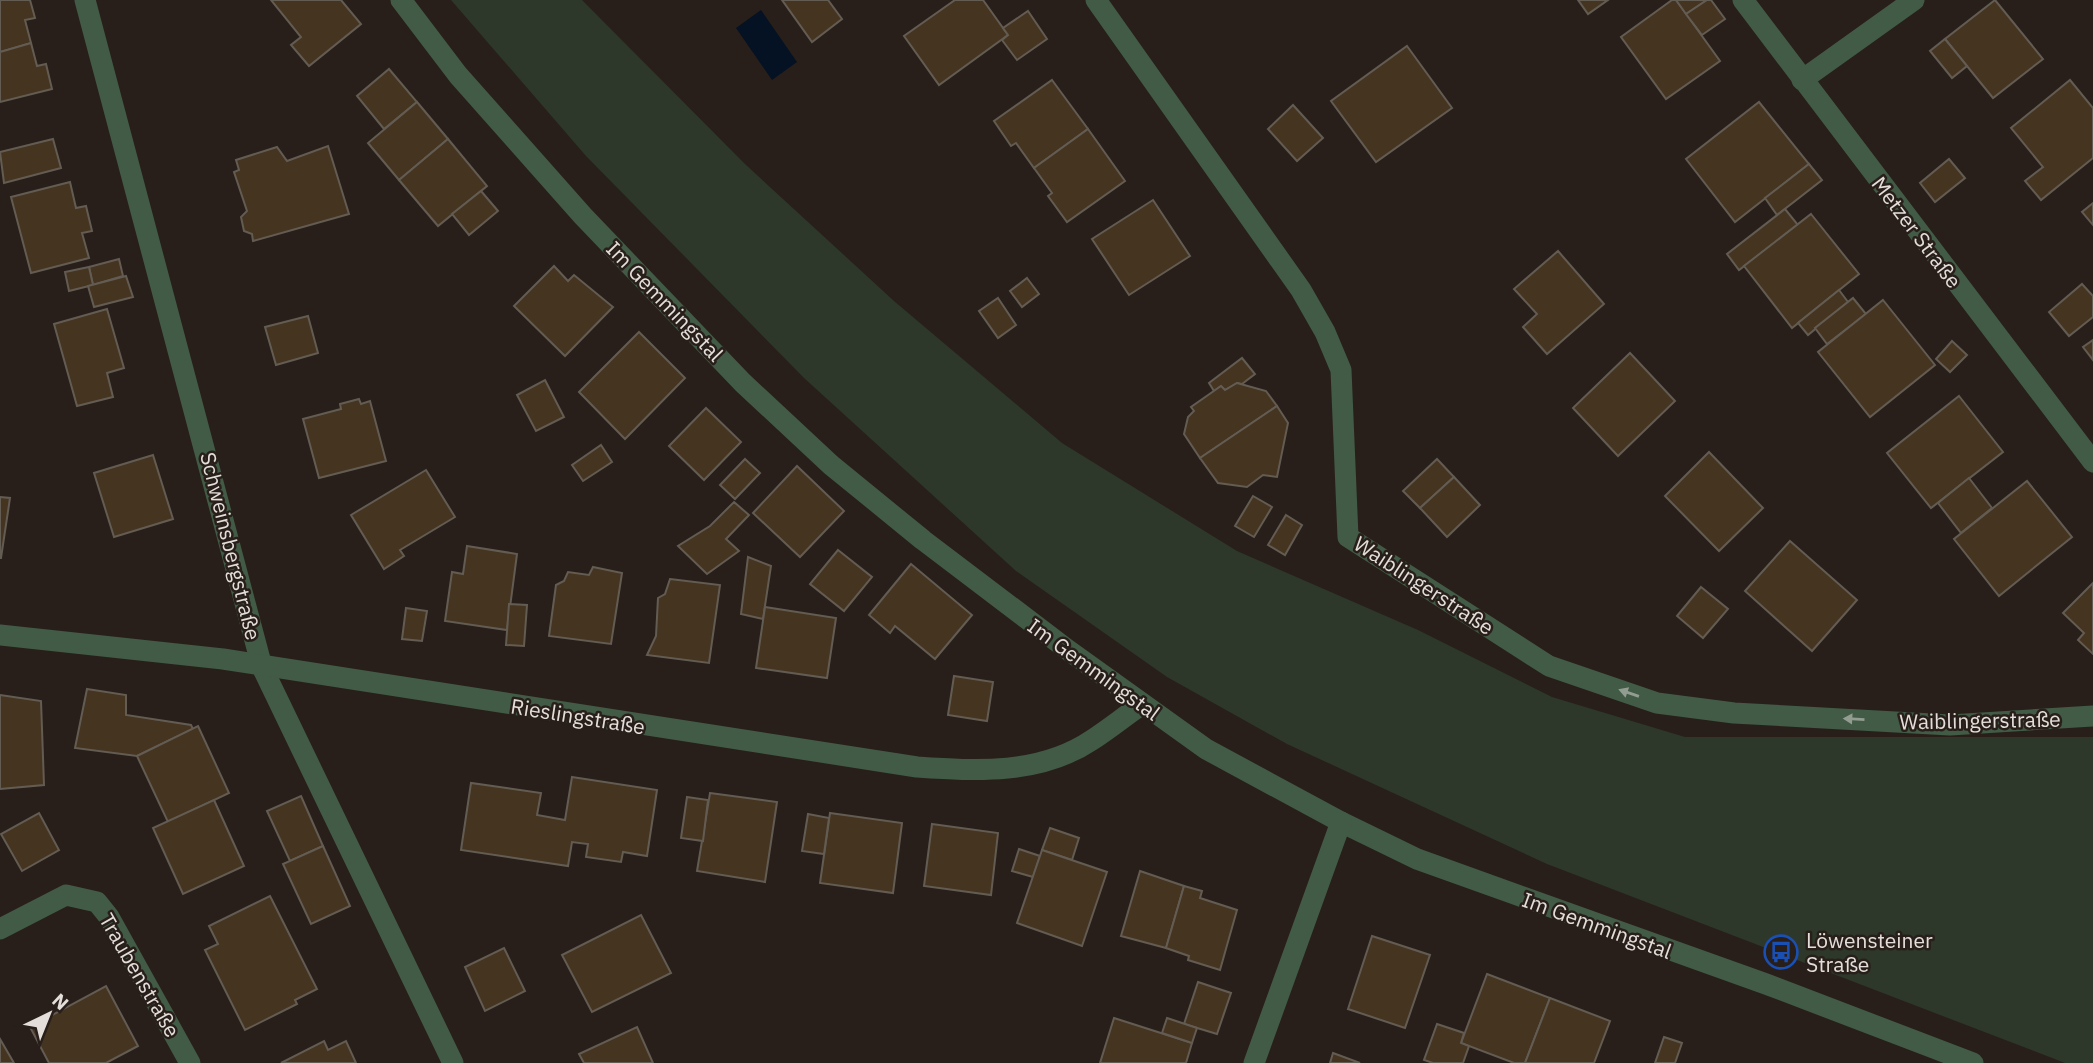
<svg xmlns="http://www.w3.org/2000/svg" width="2093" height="1063" font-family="'IBM Plex Sans',sans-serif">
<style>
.green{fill:#2d372a}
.water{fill:#041223}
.building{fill:#453420;stroke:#635c53;stroke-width:2}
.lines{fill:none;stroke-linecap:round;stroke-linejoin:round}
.minor{stroke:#425b46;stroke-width:21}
.oneway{fill:#939c90}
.labels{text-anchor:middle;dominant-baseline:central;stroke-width:5;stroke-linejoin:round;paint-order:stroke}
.street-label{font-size:21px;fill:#e4deda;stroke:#281f1a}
.poi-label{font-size:21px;fill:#e4deda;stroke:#281f1a;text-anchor:start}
</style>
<rect width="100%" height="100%" fill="#281f1a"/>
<path class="green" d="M 451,0 L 582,0 L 745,164 L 894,301 L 1062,443 L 1237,551 L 1418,630 L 1552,697 L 1685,737 L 2093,737 L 2093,1063 L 2065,1063 L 1547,864 L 1287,744 L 1167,677 L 1016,571 L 804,378 L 586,156 Z"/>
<path class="water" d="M 761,10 L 797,62 L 772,80 L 736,28 Z"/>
<g class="building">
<path d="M 0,0 L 30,0 L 35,18 L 25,20 L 31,43 L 0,52 Z"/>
<path d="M 271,0 L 341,0 L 361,24 L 309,66 L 291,45 L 301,37 Z"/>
<path d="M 782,0 L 828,0 L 842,19 L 812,42 Z"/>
<path d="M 955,0 L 983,0 L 1008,35 L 939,85 L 904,36 Z"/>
<path d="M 1578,0 L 1608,0 L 1588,14 Z"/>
<path d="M 1672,0 L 1676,0 L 1720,61 L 1666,99 L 1621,37 Z"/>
<path d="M 1676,0 L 1707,0 L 1686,14 Z"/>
<path d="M 1707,0 L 1711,0 L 1725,19 L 1702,35 L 1686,14 Z"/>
<path d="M 1995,0 L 2043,59 L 1993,98 L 1945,39 Z"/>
<path d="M 1028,11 L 1047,39 L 1017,60 L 1002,40 L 1008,35 L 1003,28 Z"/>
<path d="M 1945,39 L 1967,66 L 1952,78 L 1930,51 Z"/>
<path d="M 31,43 L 37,66 L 46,64 L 52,89 L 0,102 L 0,52 Z"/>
<path d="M 1407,46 L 1452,108 L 1376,162 L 1331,101 Z"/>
<path d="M 389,69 L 417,102 L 384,129 L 357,96 Z"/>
<path d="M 1052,80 L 1088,129 L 1034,168 L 1016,143 L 1011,146 L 994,121 Z"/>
<path d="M 2070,80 L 2093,108 L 2093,158 L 2041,200 L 2025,181 L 2043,167 L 2011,128 Z"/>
<path d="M 417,102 L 448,139 L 399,180 L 368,143 Z"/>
<path d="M 1759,102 L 1809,164 L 1735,222 L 1686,159 Z"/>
<path d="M 1293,105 L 1323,138 L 1297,161 L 1268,129 Z"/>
<path d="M 1088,129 L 1125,181 L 1067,222 L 1048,196 L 1052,193 L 1034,168 Z"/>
<path d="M 53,139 L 61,168 L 4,183 L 0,152 Z"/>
<path d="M 448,139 L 487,186 L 438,226 L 399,180 Z"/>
<path d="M 328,146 L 349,214 L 253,241 L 252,234 L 244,231 L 241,217 L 247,211 L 234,172 L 239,170 L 236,160 L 277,147 L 287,161 Z"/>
<path d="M 1949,159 L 1965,178 L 1935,202 L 1920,183 Z"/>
<path d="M 1809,164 L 1822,180 L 1777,215 L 1765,198 Z"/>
<path d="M 70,182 L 76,208 L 86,206 L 92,231 L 82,233 L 89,258 L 31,273 L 11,197 Z"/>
<path d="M 481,191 L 498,211 L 469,235 L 452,214 Z"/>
<path d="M 1153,200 L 1190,256 L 1129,295 L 1092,239 Z"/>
<path d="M 2093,203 L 2093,225 L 2082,212 Z"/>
<path d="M 1785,209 L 1798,225 L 1739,270 L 1727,254 Z"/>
<path d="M 1811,214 L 1859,274 L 1792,328 L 1744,266 Z"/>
<path d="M 1558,251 L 1604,304 L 1547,354 L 1523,327 L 1537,314 L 1514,289 Z"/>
<path d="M 119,259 L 123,276 L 93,285 L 89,267 Z"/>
<path d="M 554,266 L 568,281 L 574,275 L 613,307 L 565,356 L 514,306 Z"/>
<path d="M 89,267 L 93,285 L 69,291 L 65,272 Z"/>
<path d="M 126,276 L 133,297 L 94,307 L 88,286 Z"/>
<path d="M 1027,278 L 1039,294 L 1022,307 L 1010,291 Z"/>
<path d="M 2082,284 L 2093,296 L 2093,317 L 2069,336 L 2049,312 Z"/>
<path d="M 1839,290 L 1848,302 L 1808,335 L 1798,323 Z"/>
<path d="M 998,298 L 1016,325 L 998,338 L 979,311 Z"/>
<path d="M 1853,298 L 1866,314 L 1827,344 L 1815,328 Z"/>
<path d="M 1883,300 L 1935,365 L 1870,417 L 1818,352 Z"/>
<path d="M 107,309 L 124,368 L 107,373 L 113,397 L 77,406 L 54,324 Z"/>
<path d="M 308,316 L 318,353 L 276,365 L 265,327 Z"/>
<path d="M 639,332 L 685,378 L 625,439 L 579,392 Z"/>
<path d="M 2093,340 L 2093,360 L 2083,347 Z"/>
<path d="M 1952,341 L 1967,355 L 1950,372 L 1936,359 Z"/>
<path d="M 1630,353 L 1675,401 L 1618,456 L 1573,408 Z"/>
<path d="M 1242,358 L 1255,374 L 1242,384 L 1237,383 L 1225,390 L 1221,386 L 1214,391 L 1209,383 Z"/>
<path d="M 545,380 L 564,417 L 536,431 L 517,395 Z"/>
<path d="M 1237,383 L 1266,391 L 1277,406 L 1200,458 L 1184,434 L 1188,417 L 1194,411 L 1191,407 L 1221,386 L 1225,390 Z"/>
<path d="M 1959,396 L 2003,452 L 1931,508 L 1887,453 Z"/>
<path d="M 359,399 L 361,404 L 370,401 L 386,461 L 319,478 L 303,419 L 341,409 L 340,404 Z"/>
<path d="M 1277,406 L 1288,423 L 1277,477 L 1263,475 L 1247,487 L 1218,483 L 1200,458 Z"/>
<path d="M 706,408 L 741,442 L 704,480 L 669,446 Z"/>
<path d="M 601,445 L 612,462 L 583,481 L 572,465 Z"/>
<path d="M 1709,452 L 1763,508 L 1719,551 L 1665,496 Z"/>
<path d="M 153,455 L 173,519 L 114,537 L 94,473 Z"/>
<path d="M 745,459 L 760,473 L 735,499 L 720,485 Z"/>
<path d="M 1437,459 L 1454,477 L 1420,508 L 1403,491 Z"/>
<path d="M 797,466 L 844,511 L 800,557 L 753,513 Z"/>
<path d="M 426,470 L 455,517 L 400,550 L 404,556 L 384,569 L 351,515 Z"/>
<path d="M 1454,477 L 1480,505 L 1447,537 L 1420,508 Z"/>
<path d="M 1969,478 L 1992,508 L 1961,533 L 1938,503 Z"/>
<path d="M 2027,481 L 2072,537 L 1999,596 L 1954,539 Z"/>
<path d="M 1253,496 L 1272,507 L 1254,537 L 1235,526 Z"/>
<path d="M 0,497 L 10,498 L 1,558 L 0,558 Z"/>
<path d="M 734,502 L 749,515 L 726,539 L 739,551 L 707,574 L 678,546 L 710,526 Z"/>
<path d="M 1286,515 L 1302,525 L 1285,555 L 1268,545 Z"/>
<path d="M 1790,541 L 1857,600 L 1812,651 L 1745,591 Z"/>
<path d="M 467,546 L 517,554 L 507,630 L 445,621 L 452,572 L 463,574 Z"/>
<path d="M 838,550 L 872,577 L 844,611 L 810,584 Z"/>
<path d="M 748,557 L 771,566 L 763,619 L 741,614 Z"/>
<path d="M 911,564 L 972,615 L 935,659 L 895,626 L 890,633 L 869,615 Z"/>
<path d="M 593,567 L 622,573 L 611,644 L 549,636 L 556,585 L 564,581 L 568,572 L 589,575 Z"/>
<path d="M 670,579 L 720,585 L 709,663 L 647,655 L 656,636 L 658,598 L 665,594 Z"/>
<path d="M 2093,583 L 2093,654 L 2078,640 L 2084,633 L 2063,613 Z"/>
<path d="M 1701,587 L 1728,609 L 1703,638 L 1677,616 Z"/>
<path d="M 509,604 L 527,605 L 524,646 L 506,645 Z"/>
<path d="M 765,607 L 836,618 L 827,678 L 756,668 Z"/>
<path d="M 406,608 L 427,611 L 422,641 L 402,639 Z"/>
<path d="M 954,676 L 993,682 L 987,721 L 948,715 Z"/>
<path d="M 87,689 L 126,695 L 126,715 L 191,725 L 193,729 L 137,756 L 75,748 Z"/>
<path d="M 0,695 L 41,701 L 44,785 L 0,789 Z"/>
<path d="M 198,726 L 229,793 L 168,822 L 137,756 Z"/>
<path d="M 572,777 L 657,790 L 647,856 L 623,852 L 621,862 L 586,857 L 588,844 L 572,842 L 568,866 L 461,850 L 471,783 L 541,793 L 537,815 L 565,820 Z"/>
<path d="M 710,793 L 777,802 L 765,882 L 697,871 Z"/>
<path d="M 301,796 L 323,846 L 290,861 L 267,811 Z"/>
<path d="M 687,797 L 708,800 L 703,841 L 681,838 Z"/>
<path d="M 214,800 L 244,866 L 183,894 L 153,828 Z"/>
<path d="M 39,813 L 59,850 L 22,871 L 1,834 Z"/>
<path d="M 830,813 L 902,823 L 893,893 L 820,883 Z"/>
<path d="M 808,814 L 829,818 L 824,854 L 802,851 Z"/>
<path d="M 932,824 L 998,833 L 991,895 L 924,886 Z"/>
<path d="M 1050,828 L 1079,838 L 1072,860 L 1042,850 Z"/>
<path d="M 323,846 L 350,906 L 311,924 L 283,864 Z"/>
<path d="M 1019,849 L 1040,856 L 1033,877 L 1012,871 Z"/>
<path d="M 1042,850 L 1107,872 L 1082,946 L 1017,923 Z"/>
<path d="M 1140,871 L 1184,886 L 1166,948 L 1121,936 Z"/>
<path d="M 1184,886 L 1202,891 L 1200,898 L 1237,910 L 1220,970 L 1188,960 L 1189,956 L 1166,948 Z"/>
<path d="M 270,896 L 317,989 L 295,1000 L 297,1004 L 245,1030 L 205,950 L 218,944 L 209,926 Z"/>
<path d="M 641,915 L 671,973 L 592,1012 L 562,955 Z"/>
<path d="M 1372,936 L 1430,955 L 1405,1028 L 1348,1009 Z"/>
<path d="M 504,948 L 525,991 L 485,1011 L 465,967 Z"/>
<path d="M 1487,974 L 1550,998 L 1525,1063 L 1514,1063 L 1461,1043 Z"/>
<path d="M 1198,982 L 1231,993 L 1217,1034 L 1184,1024 Z"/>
<path d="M 106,986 L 138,1046 L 106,1063 L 49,1063 L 30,1027 Z"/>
<path d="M 1550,998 L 1610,1021 L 1594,1063 L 1525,1063 Z"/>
<path d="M 1114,1018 L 1192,1043 L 1186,1063 L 1100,1063 Z"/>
<path d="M 1167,1018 L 1197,1028 L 1192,1043 L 1162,1033 Z"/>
<path d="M 1437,1024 L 1464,1033 L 1461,1043 L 1469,1046 L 1463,1063 L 1433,1063 L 1424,1060 Z"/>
<path d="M 637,1027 L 653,1063 L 584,1063 L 579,1054 Z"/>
<path d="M 1664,1037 L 1682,1043 L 1675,1063 L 1655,1063 Z"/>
<path d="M 0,1039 L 14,1063 L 0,1063 Z"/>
<path d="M 324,1041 L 328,1050 L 346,1041 L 356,1063 L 281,1063 Z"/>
<path d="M 1333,1053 L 1360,1063 L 1330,1063 Z"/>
</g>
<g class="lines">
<g class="minor">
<path d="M 85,0 L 262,667 L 453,1063"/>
<path d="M 401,0 L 458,75 L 583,216 L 743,383 L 831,465 L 923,540 L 1068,650 L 1206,749 L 1341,822 L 1417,859 L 1766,984 L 1973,1063"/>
<path d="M 1096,0 L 1301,290 L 1325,332 L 1341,370 L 1348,537 L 1549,666 L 1657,703 L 1734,713 L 1950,725 L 2093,716"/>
<path d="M 1743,0 L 2093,462"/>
<path d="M 1802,80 L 1914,0"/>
<path d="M 0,635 L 223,659 L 917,767 C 977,771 1040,775 1092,740 C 1109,729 1125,716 1141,705"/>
<path d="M 0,929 L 66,895 L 97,902 L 109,917 L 190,1063"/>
<path d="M 1254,1063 L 1341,822"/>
</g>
</g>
<defs><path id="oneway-solid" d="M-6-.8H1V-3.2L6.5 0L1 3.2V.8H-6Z" transform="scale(1.75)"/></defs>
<g class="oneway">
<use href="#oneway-solid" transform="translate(1629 693) rotate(-161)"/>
<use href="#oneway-solid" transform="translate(1854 719) rotate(-177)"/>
</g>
<defs>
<symbol id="bus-ring" viewBox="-11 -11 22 22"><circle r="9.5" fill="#281f1a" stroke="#1a4fb4" stroke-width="1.5"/><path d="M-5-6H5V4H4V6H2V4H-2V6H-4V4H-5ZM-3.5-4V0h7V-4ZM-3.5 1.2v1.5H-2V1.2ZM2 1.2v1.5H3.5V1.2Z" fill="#1a4fb4"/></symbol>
</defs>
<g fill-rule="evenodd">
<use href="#bus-ring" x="1762" y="933" width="38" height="38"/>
</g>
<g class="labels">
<g class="street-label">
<text transform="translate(1917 232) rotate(53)">Metzer Straße</text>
<text transform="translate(665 301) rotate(46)">Im Gemmingstal</text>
<text transform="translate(231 546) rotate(76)">Schweinsbergstraße</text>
<text transform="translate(1424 585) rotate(33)">Waiblingerstraße</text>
<text transform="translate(1094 669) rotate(36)">Im Gemmingstal</text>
<text transform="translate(578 716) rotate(9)">Rieslingstraße</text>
<text transform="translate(1980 720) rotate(-1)">Waiblingerstraße</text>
<text transform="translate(1597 925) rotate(20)">Im Gemmingstal</text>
<text transform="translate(140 975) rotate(60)">Traubenstraße</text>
</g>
<g class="poi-label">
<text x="1806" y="940">Löwensteiner<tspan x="1806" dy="24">Straße</tspan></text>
</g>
</g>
<g transform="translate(49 1014) rotate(43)" stroke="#281f1a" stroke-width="5" paint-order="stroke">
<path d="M0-5L12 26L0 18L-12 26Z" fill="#e4deda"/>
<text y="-10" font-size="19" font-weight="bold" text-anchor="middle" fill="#e4deda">N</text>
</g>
</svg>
